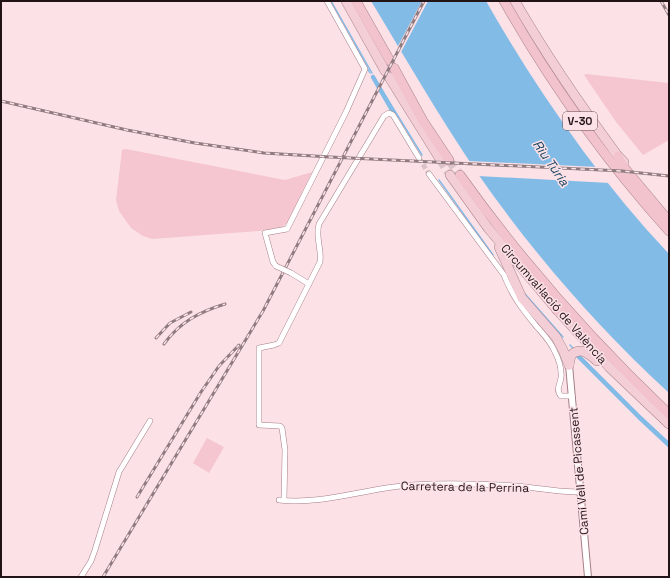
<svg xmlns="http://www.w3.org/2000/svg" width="670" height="578" font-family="'Space Grotesk',sans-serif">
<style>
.green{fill:#f5c6d0}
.water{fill:#83bbe7}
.pier{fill:#fce2e7}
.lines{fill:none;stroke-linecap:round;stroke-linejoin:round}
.stream{stroke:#83bbe7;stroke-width:1.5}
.canal{stroke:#83bbe7;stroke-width:4.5}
.minor-tunnel{stroke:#dbc3c8;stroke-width:5;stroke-dasharray:5 2.5;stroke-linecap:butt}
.trunk-tunnel{stroke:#dbc3c8;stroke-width:9;stroke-dasharray:9 4.5;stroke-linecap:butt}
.motorway-tunnel{stroke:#dbc3c8;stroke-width:9;stroke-dasharray:9 4.5;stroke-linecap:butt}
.minor-casing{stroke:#a57e87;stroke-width:6}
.tertiary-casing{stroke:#a57e87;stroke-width:8}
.trunk-casing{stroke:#a9858d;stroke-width:10}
.motorway-casing{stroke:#a9858d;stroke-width:10}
.minor{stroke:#fff;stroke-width:5}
.tertiary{stroke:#fff;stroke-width:6}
.trunk{stroke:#f4ced7;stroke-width:9}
.motorway{stroke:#f2c2cd;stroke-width:9}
.rail-casing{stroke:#907c80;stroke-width:3}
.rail{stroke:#fce2e7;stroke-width:1.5;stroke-dasharray:4.5;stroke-linecap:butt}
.minor-bridge-casing{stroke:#a57e87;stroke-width:6;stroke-linecap:butt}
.minor-bridge{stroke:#fff;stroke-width:5}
.labels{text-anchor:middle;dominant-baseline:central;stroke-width:3;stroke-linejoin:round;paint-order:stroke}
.shield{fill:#fce2e7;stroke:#635155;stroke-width:1}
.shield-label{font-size:11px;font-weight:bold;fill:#221317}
.street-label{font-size:12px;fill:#221317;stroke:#fce2e7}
.water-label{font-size:13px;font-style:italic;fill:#1b4563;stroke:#fce2e7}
</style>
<rect width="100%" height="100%" fill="#fce2e7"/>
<g class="green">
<path d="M 586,74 L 669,83 L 669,140 L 643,155 L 616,122 L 584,75 Z"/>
<path d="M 126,149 L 285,180 L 312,172 L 287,223 L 282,227 L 259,231 L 152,239 L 143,236 L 131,228 L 119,211 L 116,200 L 122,150 Z"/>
<path d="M 207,438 L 224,447 L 209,473 L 193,463 Z"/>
</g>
<path class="water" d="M 371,1 L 486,1 C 538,92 598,178 669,254 L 669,393 C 598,328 533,253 478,174 C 440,118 406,59 371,1 Z"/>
<g class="pier">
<path d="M 422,1 L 428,1 L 400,54 L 397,48 Z"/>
<path d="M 468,161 L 597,167 L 610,183 L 478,176 Z"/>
</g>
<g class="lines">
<g class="stream">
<path d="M 331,1 L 372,73"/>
<path d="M 354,44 L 370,73"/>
<path d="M 374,77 L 422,155"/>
<path d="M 439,180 L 493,255"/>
<path d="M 525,294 L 563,337"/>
<path d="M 570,345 L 574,349"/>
<path d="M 579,355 L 640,416 L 669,443"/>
</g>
<g class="canal">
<path d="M 373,77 L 396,117"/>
<path d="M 576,354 L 639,417 L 669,445"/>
</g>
<path class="minor-tunnel" d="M 419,158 L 429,174"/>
<path class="trunk-tunnel" d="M 440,159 L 450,175"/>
<path class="motorway-tunnel" d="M 449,160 L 460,175"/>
<defs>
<g id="minor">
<path d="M 429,174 L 504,275 C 512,296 523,310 537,327 C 544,335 551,342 555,352 C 558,358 561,366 561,373 C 563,382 554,388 561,396 L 572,396"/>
<path d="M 276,266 L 273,262 L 265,233 L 287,229 L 346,112 L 365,69 L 327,1"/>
<path d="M 291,273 L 309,284"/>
<path d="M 279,500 C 323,505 367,488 411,485 C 444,483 484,484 517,486 C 538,488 559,492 580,492"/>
<path d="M 284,500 L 285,450 L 282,428 L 280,426 L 259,425 L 259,348 L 274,345 L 279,343 L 320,262 C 322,249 315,237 319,224 L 384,116 L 389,113 L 393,115 L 419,158"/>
<path d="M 81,577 L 91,561 L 95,550 L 119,472 L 150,421"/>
</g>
<path id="tertiary" d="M 569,365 L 588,577"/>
<g id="trunk">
<path d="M 346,1 L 385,71"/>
<path d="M 515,1 C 546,55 581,106 618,156 L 624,162"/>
<path d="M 389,77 L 440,159"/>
<path d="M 450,175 L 488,228 L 557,310 L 609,367 L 669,424"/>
<path d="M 499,247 L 522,298 L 556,337 L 563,350 L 569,365"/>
<path d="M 569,365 L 571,355 C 581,346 589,354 597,361"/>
</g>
<g id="motorway">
<path d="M 356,1 L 390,61"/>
<path d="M 504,1 C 551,84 606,161 669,231"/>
<path d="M 394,68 L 423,121 L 449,160"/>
<path d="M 618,156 L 622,165 L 669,221"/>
<path d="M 460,175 C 522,262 592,341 669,414"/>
<path d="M 548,296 L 557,310"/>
</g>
</defs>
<use href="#minor" class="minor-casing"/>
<use href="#tertiary" class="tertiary-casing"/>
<use href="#trunk" class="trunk-casing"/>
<use href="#motorway" class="motorway-casing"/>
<use href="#minor" class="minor"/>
<use href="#tertiary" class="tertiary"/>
<use href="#trunk" class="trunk"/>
<use href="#motorway" class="motorway"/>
<defs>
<g id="rail">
<path d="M 661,1 L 669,15"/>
<path d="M 1,101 L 127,130 L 195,143 L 264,153 L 330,157 L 622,171 L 669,176"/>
<path d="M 156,338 L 170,323 L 191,312"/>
<path d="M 164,344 C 180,322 199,312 225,304"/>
<path d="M 137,497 L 201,392 L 219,366 L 239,345"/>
<path d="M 103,577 L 263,311 L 424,1"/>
</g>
</defs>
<use href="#rail" class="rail-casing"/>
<use href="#rail" class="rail"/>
<defs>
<path id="minor-bridge" d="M 276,266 L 291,273"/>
</defs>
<use href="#minor-bridge" class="minor-bridge-casing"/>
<use href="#minor-bridge" class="minor-bridge"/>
</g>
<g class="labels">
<rect class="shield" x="563" y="112" width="34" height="18" rx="3"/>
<g class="shield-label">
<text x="580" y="121">V-30</text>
</g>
<g class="street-label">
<text transform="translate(554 304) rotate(49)">Circumval·lació de València</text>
<text transform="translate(579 471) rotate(-95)">Camí Vell de Picassent</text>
<text transform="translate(465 487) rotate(1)">Carretera de la Perrina</text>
</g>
<g class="water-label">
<text transform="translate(551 163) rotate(55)">Riu Túria</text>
</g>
</g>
<rect width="670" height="578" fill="none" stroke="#221317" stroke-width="4"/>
</svg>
